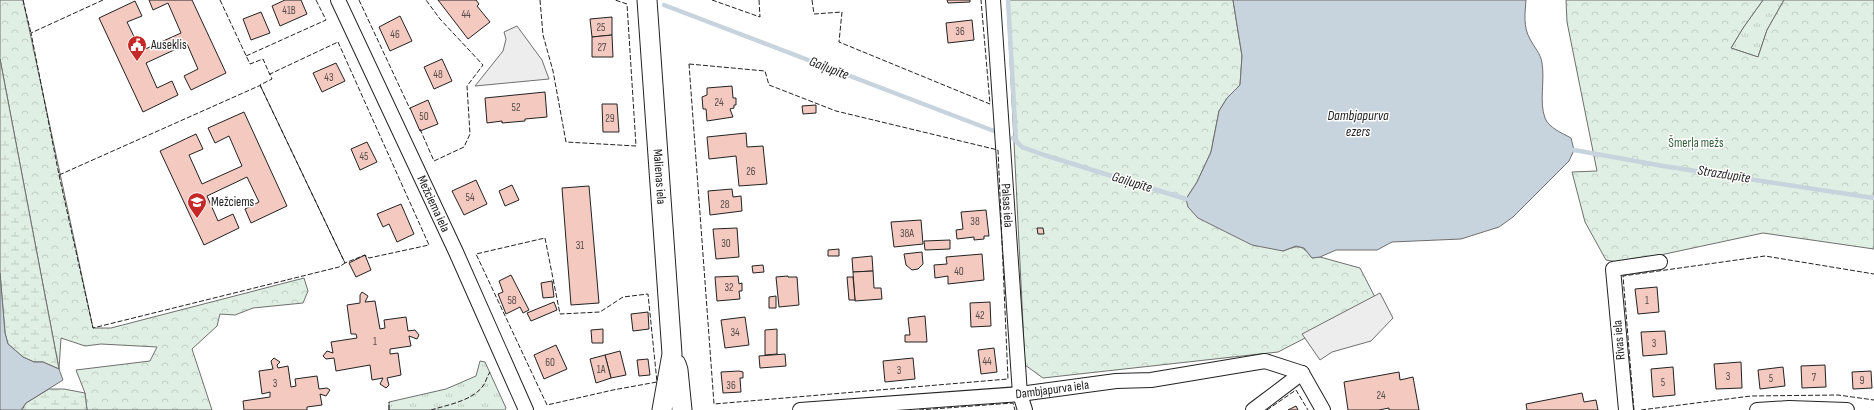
<svg xmlns="http://www.w3.org/2000/svg" width="1874" height="410" font-family="'Sofia Sans Condensed',sans-serif">
<style>
.grass{fill:url(#grass-tufts);stroke:#6f6f6f}
.forest{fill:url(#forest-crowns);stroke:#6f6f6f}
.wetland{fill:url(#wetland-marsh);stroke:#6f6f6f}
.parking{fill:#ededed;stroke:#6f6f6f}
.water{fill:#c7d3dd;stroke:#6f6f6f}
.lines{fill:none;stroke-linecap:round;stroke-linejoin:round}
.stream{stroke:#c7d3dd;stroke-width:4.5}
.building{fill:#f3c9c0;stroke:#222}
.street-casing{stroke:#222;stroke-width:16}
.secondary-casing{stroke:#222;stroke-width:21}
.street{stroke:#fff;stroke-width:14}
.secondary{stroke:#fff;stroke-width:19}
.fence{stroke:#222;stroke-width:1;stroke-dasharray:5 2;stroke-linecap:butt}
.labels{text-anchor:middle;dominant-baseline:central;stroke-width:3;stroke-linejoin:round;paint-order:stroke}
.number-label{font-size:11px;fill:#564c4a}
.poi-label{font-size:13px;fill:#222;stroke:#fff;text-anchor:start}
.park-label{font-size:13px;fill:#2f5e38;stroke:#fff}
.street-label{font-size:13px;fill:#222;stroke:#fff}
.water-label{font-size:14px;font-style:italic;fill:#222;stroke:#fff}
</style>
<defs>
<pattern id="grass-tufts" width="24" height="20" patternUnits="userSpaceOnUse"><rect width="24" height="20" fill="#e0efe3"/><path d="M3 7l-1-3M5 7V3M7 7l1-3M15 17l-1-3M17 17v-4M19 17l1-3" fill="none" stroke="#c0cdc2"/></pattern>
<pattern id="forest-crowns" width="20" height="18" patternUnits="userSpaceOnUse"><rect width="20" height="18" fill="#e0efe3"/><path d="M2 6a3 3 0 1 1 6 0M12 15a3 3 0 1 1 6 0" fill="none" stroke="#c0cdc2"/></pattern>
<pattern id="wetland-marsh" width="20" height="14" patternUnits="userSpaceOnUse"><rect width="20" height="14" fill="#e0efe3"/><path d="M1 5h8M5 5V1M11 12h8M15 12V8" fill="none" stroke="#c0cdc2"/></pattern>
</defs>
<rect width="100%" height="100%" fill="#fff"/>
<g class="grass">
<path d="M 1763,0 L 1784,0 L 1767,30 L 1758,57 L 1731,48 L 1743,28 Z"/>
<path d="M 480,361 L 485,362 L 506,408 L 505,410 L 389,410 L 389,402 L 446,389 L 476,376 Z"/>
</g>
<g class="forest">
<path d="M 0,0 L 23,0 L 93,328 L 111,328 L 304,278 L 308,291 L 303,303 L 253,308 L 235,315 L 220,314 L 217,326 L 192,349 L 212,410 L 87,410 L 85,393 L 76,370 L 150,361 L 157,347 L 101,344 L 85,346 L 61,338 L 59,369 L 0,59 Z"/>
<path d="M 1007,0 L 1233,0 L 1242,56 L 1240,85 L 1227,98 L 1219,111 L 1211,152 L 1197,182 L 1186,199 L 1283,251 C 1299,245 1301,244 1312,258 L 1320,257 L 1360,268 L 1377,301 L 1278,352 L 1043,378 L 1025,365 Z"/>
<path d="M 1566,0 L 1763,0 L 1743,28 L 1731,48 L 1758,57 L 1767,30 L 1784,0 L 1874,0 L 1874,249 L 1763,233 L 1623,263 L 1606,260 L 1585,222 L 1572,172 L 1597,171 L 1567,22 Z"/>
</g>
<g class="wetland">
<path d="M 0,59 L 59,369 L 43,362 L 34,362 L 23,357 L 8,344 L 5,333 L 0,273 Z"/>
<path d="M 49,389 L 64,389 L 85,393 L 87,410 L 22,410 L 26,403 Z"/>
</g>
<g class="parking">
<path d="M 517,26 L 542,60 L 549,79 L 475,86 L 503,51 L 506,39 L 504,32 Z"/>
<path d="M 1380,293 L 1393,318 L 1371,341 L 1332,352 L 1320,360 L 1302,334 Z"/>
</g>
<g class="water">
<path d="M 1233,0 L 1526,0 C 1525,13 1523,27 1530,39 C 1534,47 1541,54 1542,63 C 1545,81 1539,102 1545,118 C 1549,128 1562,133 1571,138 L 1574,150 L 1569,161 L 1513,217 L 1499,227 L 1461,239 L 1392,242 L 1377,250 L 1336,250 L 1320,257 L 1312,258 L 1304,248 L 1296,246 L 1283,251 L 1252,245 L 1198,218 L 1188,207 L 1186,199 L 1197,182 L 1211,152 L 1219,111 L 1227,98 L 1240,85 L 1242,56 Z"/>
<path d="M 0,273 L 5,333 L 8,344 L 23,357 L 34,362 L 43,362 L 59,369 L 63,380 L 26,403 L 21,410 L 0,410 Z"/>
</g>
<g class="lines">
<g class="stream">
<path d="M 1008,0 L 1016,141"/>
<path d="M 664,5 L 994,131"/>
<path d="M 1013,138 L 1022,147 L 1044,155 L 1186,199"/>
<path d="M 1574,150 L 1663,166 L 1874,198"/>
</g>
</g>
<g class="building">
<path d="M 149,0 L 192,0 L 226,73 L 191,90 L 184,76 L 198,69 L 187,44 L 146,63 L 157,88 L 172,81 L 178,95 L 143,112 L 99,18 L 135,1 L 142,16 L 127,22 L 141,51 L 181,33 L 168,3 L 153,10 Z"/>
<path d="M 285,0 L 301,0 L 307,14 L 280,26 L 272,6 Z"/>
<path d="M 438,0 L 476,0 L 479,4 L 477,6 L 490,22 L 468,39 Z"/>
<path d="M 947,0 L 970,0 L 970,2 L 948,3 Z"/>
<path d="M 261,12 L 270,33 L 251,40 L 243,19 Z"/>
<path d="M 400,16 L 412,41 L 390,51 L 379,27 Z"/>
<path d="M 612,17 L 612,35 L 592,37 L 590,19 Z"/>
<path d="M 972,20 L 974,40 L 948,43 L 946,23 Z"/>
<path d="M 612,35 L 613,57 L 592,57 L 592,37 Z"/>
<path d="M 442,59 L 452,81 L 434,89 L 424,67 Z"/>
<path d="M 336,63 L 345,81 L 322,92 L 313,73 Z"/>
<path d="M 732,86 L 733,98 L 736,98 L 736,105 L 734,105 L 734,108 L 730,109 L 733,117 L 707,121 L 706,109 L 703,109 L 702,97 L 707,95 L 707,88 Z"/>
<path d="M 545,92 L 547,117 L 525,119 L 525,121 L 502,123 L 502,121 L 487,123 L 485,98 Z"/>
<path d="M 428,100 L 438,124 L 420,131 L 410,108 Z"/>
<path d="M 602,104 L 617,104 L 619,132 L 603,132 Z"/>
<path d="M 816,105 L 816,113 L 803,114 L 802,106 Z"/>
<path d="M 244,112 L 287,206 L 251,223 L 245,209 L 259,202 L 247,177 L 207,196 L 218,221 L 233,214 L 239,228 L 204,245 L 160,151 L 196,134 L 203,149 L 189,155 L 202,184 L 242,166 L 229,136 L 215,143 L 208,128 Z"/>
<path d="M 746,133 L 747,147 L 763,146 L 767,184 L 739,186 L 736,156 L 709,159 L 707,137 Z"/>
<path d="M 367,142 L 377,162 L 360,170 L 351,149 Z"/>
<path d="M 476,180 L 487,204 L 464,215 L 452,191 Z"/>
<path d="M 512,185 L 519,200 L 505,206 L 499,191 Z"/>
<path d="M 589,186 L 599,303 L 571,305 L 562,188 Z"/>
<path d="M 732,189 L 733,197 L 741,196 L 742,211 L 710,215 L 708,191 Z"/>
<path d="M 401,204 L 414,234 L 397,242 L 389,224 L 383,227 L 377,214 Z"/>
<path d="M 986,210 L 989,236 L 984,236 L 984,239 L 974,240 L 974,237 L 957,239 L 956,230 L 963,229 L 961,212 Z"/>
<path d="M 921,220 L 923,244 L 894,247 L 891,222 Z"/>
<path d="M 737,228 L 739,257 L 716,259 L 713,229 Z"/>
<path d="M 1037,228 L 1043,228 L 1044,234 L 1038,234 Z"/>
<path d="M 950,240 L 950,249 L 925,250 L 924,241 Z"/>
<path d="M 839,249 L 839,256 L 828,256 L 828,250 Z"/>
<path d="M 922,252 L 923,264 L 918,269 L 912,270 L 906,265 L 904,254 Z"/>
<path d="M 982,254 L 984,280 L 948,284 L 948,276 L 935,278 L 934,265 L 947,264 L 946,257 Z"/>
<path d="M 365,255 L 371,270 L 356,277 L 349,263 Z"/>
<path d="M 872,256 L 873,271 L 853,272 L 852,258 Z"/>
<path d="M 763,265 L 764,272 L 753,273 L 752,266 Z"/>
<path d="M 873,271 L 874,288 L 881,288 L 882,299 L 855,301 L 853,272 Z"/>
<path d="M 511,275 L 529,310 L 523,313 L 520,307 L 506,314 L 498,294 L 503,292 L 499,281 Z"/>
<path d="M 738,276 L 739,284 L 742,283 L 742,291 L 739,291 L 740,299 L 717,301 L 715,277 Z"/>
<path d="M 788,276 L 788,277 L 797,277 L 799,305 L 779,307 L 776,277 Z"/>
<path d="M 847,277 L 853,277 L 855,300 L 849,300 Z"/>
<path d="M 552,281 L 554,297 L 543,298 L 541,283 Z"/>
<path d="M 1657,287 L 1659,312 L 1638,314 L 1635,289 Z"/>
<path d="M 362,292 L 368,296 L 365,302 L 375,301 L 380,329 L 385,328 L 384,320 L 406,317 L 408,331 L 415,330 L 419,335 L 417,339 L 409,336 L 411,346 L 390,349 L 390,354 L 398,353 L 401,375 L 387,378 L 389,385 L 386,388 L 380,384 L 383,378 L 372,380 L 370,365 L 336,371 L 334,358 L 326,359 L 323,356 L 327,351 L 333,353 L 331,342 L 357,338 L 356,334 L 351,334 L 347,305 L 360,303 L 360,295 Z"/>
<path d="M 776,296 L 776,308 L 769,308 L 769,297 Z"/>
<path d="M 554,302 L 557,310 L 531,321 L 527,313 Z"/>
<path d="M 990,302 L 991,326 L 971,327 L 970,303 Z"/>
<path d="M 648,312 L 649,329 L 633,331 L 631,314 Z"/>
<path d="M 925,316 L 927,342 L 905,342 L 905,335 L 910,335 L 908,318 Z"/>
<path d="M 745,317 L 749,345 L 725,348 L 721,320 Z"/>
<path d="M 603,329 L 603,343 L 592,343 L 591,330 Z"/>
<path d="M 777,329 L 777,354 L 765,355 L 765,330 Z"/>
<path d="M 1665,331 L 1667,354 L 1643,356 L 1641,332 Z"/>
<path d="M 556,345 L 567,369 L 544,379 L 534,355 Z"/>
<path d="M 994,348 L 997,372 L 981,374 L 978,350 Z"/>
<path d="M 620,351 L 626,375 L 611,378 L 605,355 Z"/>
<path d="M 785,354 L 786,366 L 760,368 L 759,356 Z"/>
<path d="M 605,355 L 611,378 L 596,383 L 590,359 Z"/>
<path d="M 274,358 L 280,362 L 277,365 L 278,368 L 288,366 L 291,387 L 296,386 L 295,379 L 317,376 L 319,389 L 327,388 L 330,390 L 326,396 L 320,394 L 322,405 L 307,407 L 307,410 L 244,410 L 243,401 L 270,397 L 270,392 L 262,394 L 259,371 L 273,369 L 271,361 Z"/>
<path d="M 913,358 L 915,379 L 885,382 L 883,361 Z"/>
<path d="M 648,359 L 650,375 L 639,376 L 637,360 Z"/>
<path d="M 1741,362 L 1742,388 L 1716,389 L 1714,364 Z"/>
<path d="M 1825,365 L 1826,387 L 1802,388 L 1801,366 Z"/>
<path d="M 1673,367 L 1675,395 L 1653,397 L 1651,369 Z"/>
<path d="M 1783,367 L 1785,386 L 1760,389 L 1758,370 Z"/>
<path d="M 739,371 L 743,372 L 743,378 L 740,378 L 741,392 L 723,393 L 721,372 Z"/>
<path d="M 1871,371 L 1872,388 L 1853,389 L 1852,372 Z"/>
<path d="M 1399,372 L 1400,380 L 1413,377 L 1419,410 L 1389,410 L 1389,408 L 1379,410 L 1348,410 L 1344,382 Z"/>
<path d="M 1582,393 L 1584,402 L 1596,400 L 1598,410 L 1527,410 L 1526,404 Z"/>
<path d="M 1296,406 L 1298,410 L 1288,410 Z"/>
</g>
<g class="lines">
<defs>
<g id="street">
<path id="s1" d="M 338,0 L 456,252 L 526,410"/>
<path id="s2" d="M 993,0 L 1020,394 L 1025,410"/>
<path d="M 1302,373 L 1323,410"/>
<path id="s3" d="M 800,410 L 1020,394 L 1116,381 L 1151,380 L 1265,361 L 1302,373"/>
<path d="M 1253,410 L 1302,373"/>
<path d="M 1626,410 L 1613,269 L 1660,262"/>
<path d="M 1757,410 L 1789,408 L 1847,410"/>
</g>
<g id="secondary">
<path id="s4" d="M 647,0 L 672,354 L 662,410"/>
<path d="M 676,364 L 678,370 L 682,410"/>
</g>
</defs>
<use href="#street" class="street-casing"/>
<use href="#secondary" class="secondary-casing"/>
<use href="#street" class="street"/>
<use href="#secondary" class="secondary"/>
<g class="fence">
<path d="M 23,0 L 31,33 L 32,33"/>
<path d="M 103,0 L 31,33 L 59,175 L 261,85"/>
<path d="M 220,0 L 250,64 L 263,59 L 270,75"/>
<path d="M 359,0 L 410,109"/>
<path d="M 540,0 L 543,35 L 553,71 L 566,142 L 636,146 L 627,4 L 615,0"/>
<path d="M 712,0 L 760,17 L 759,0"/>
<path d="M 812,0 L 814,14 L 842,12 L 839,42 L 990,104 L 981,0"/>
<path d="M 338,42 L 429,245 L 369,258 L 365,255 L 345,263 L 260,85 L 272,79 L 270,74 Z"/>
<path d="M 246,56 L 326,20 L 316,0"/>
<path d="M 689,64 L 765,71 L 769,85 L 836,111 L 998,150 L 1008,379 L 714,404 Z"/>
<path d="M 420,129 L 434,161 L 464,147 L 470,134 L 467,86 L 483,65 L 440,19 L 426,0"/>
<path d="M 59,175 L 93,328 L 339,267 L 345,263 L 260,85"/>
<path d="M 545,238 L 560,314 L 600,312 L 623,297 L 648,294 L 657,382 L 613,390 L 547,405 L 476,254 Z"/>
<path d="M 389,410 L 389,402"/>
<path d="M 431,410 C 447,405 472,401 483,386 C 486,382 487,376 490,372"/>
<path d="M 919,410 L 1013,403 L 1015,410"/>
<path d="M 1267,410 L 1296,390 L 1308,410"/>
<path d="M 1634,410 L 1623,276 L 1765,256 L 1874,274"/>
<path d="M 1641,410 L 1751,396 L 1838,395 L 1874,400"/>
</g>
</g>
<defs>
<symbol id="civic-pin" viewBox="-11 -11 22 30"><path d="M0 17L-7.5 6A9.5 9.5 0 1 1 7.5 6Z" fill="#c62828" stroke="#fff"/><path d="M-.6-6.5H3V-4.5H.6V-3L4-1V1h2V6H-6V1h2V-1L-.6-3ZM-1.2 2.5V6h2.4V2.5Z" fill="#fff"/></symbol>
<symbol id="school-pin" viewBox="-11 -11 22 30"><path d="M0 17L-7.5 6A9.5 9.5 0 1 1 7.5 6Z" fill="#c62828" stroke="#fff"/><path d="M0-5L7-2L0 1L-7-2ZM-4 1L0 2.5L4 1V4Q0 6-4 4Z" fill="#fff"/></symbol>
</defs>
<g fill-rule="evenodd">
<use href="#civic-pin" x="126" y="34" width="22" height="30"/>
<use href="#school-pin" x="186" y="191" width="22" height="30"/>
</g>
<g class="labels">
<g class="number-label">
<text x="289" y="10">41B</text>
<text x="466" y="14">44</text>
<text x="601" y="27">25</text>
<text x="960" y="31">36</text>
<text x="395" y="34">46</text>
<text x="602" y="47">27</text>
<text x="438" y="74">48</text>
<text x="329" y="77">43</text>
<text x="719" y="102">24</text>
<text x="516" y="107">52</text>
<text x="424" y="116">50</text>
<text x="610" y="118">29</text>
<text x="364" y="156">45</text>
<text x="751" y="171">26</text>
<text x="470" y="197">54</text>
<text x="725" y="204">28</text>
<text x="975" y="221">38</text>
<text x="907" y="233">38A</text>
<text x="726" y="243">30</text>
<text x="580" y="245">31</text>
<text x="959" y="271">40</text>
<text x="729" y="287">32</text>
<text x="512" y="300">58</text>
<text x="1647" y="300">1</text>
<text x="980" y="315">42</text>
<text x="735" y="332">34</text>
<text x="375" y="341">1</text>
<text x="1654" y="343">3</text>
<text x="987" y="361">44</text>
<text x="550" y="362">60</text>
<text x="601" y="369">1A</text>
<text x="899" y="370">3</text>
<text x="1728" y="376">3</text>
<text x="1814" y="377">7</text>
<text x="1771" y="378">5</text>
<text x="1862" y="380">9</text>
<text x="1663" y="382">5</text>
<text x="275" y="383">3</text>
<text x="731" y="385">36</text>
<text x="1381" y="395">24</text>
</g>
<g class="poi-label">
<text x="151" y="45">Auseklis</text>
<text x="211" y="202">Mežciems</text>
</g>
<g class="park-label">
<text x="1696" y="143">Šmerļa mežs</text>
</g>
<g class="street-label">
<text stroke="none"><textPath href="#s4" startOffset="177">Malienas iela</textPath></text>
<text stroke="none"><textPath href="#s1" startOffset="225">Mežciema iela</textPath></text>
<text stroke="none"><textPath href="#s2" startOffset="206">Palsas iela</textPath></text>
<text transform="translate(1619 340) rotate(-95)">Rīvas iela</text>
<text stroke="none"><textPath href="#s3" startOffset="253">Dambjapurva iela</textPath></text>
</g>
<g class="water-label">
<text transform="translate(829 68) rotate(21)">Gaiļupīte</text>
<text x="1358" y="115">Dambjapurva<tspan x="1358" dy="16">ezers</tspan></text>
<text transform="translate(1724 174) rotate(9)">Strazdupīte</text>
<text transform="translate(1132 182) rotate(17)">Gaiļupīte</text>
</g>
</g>
</svg>
